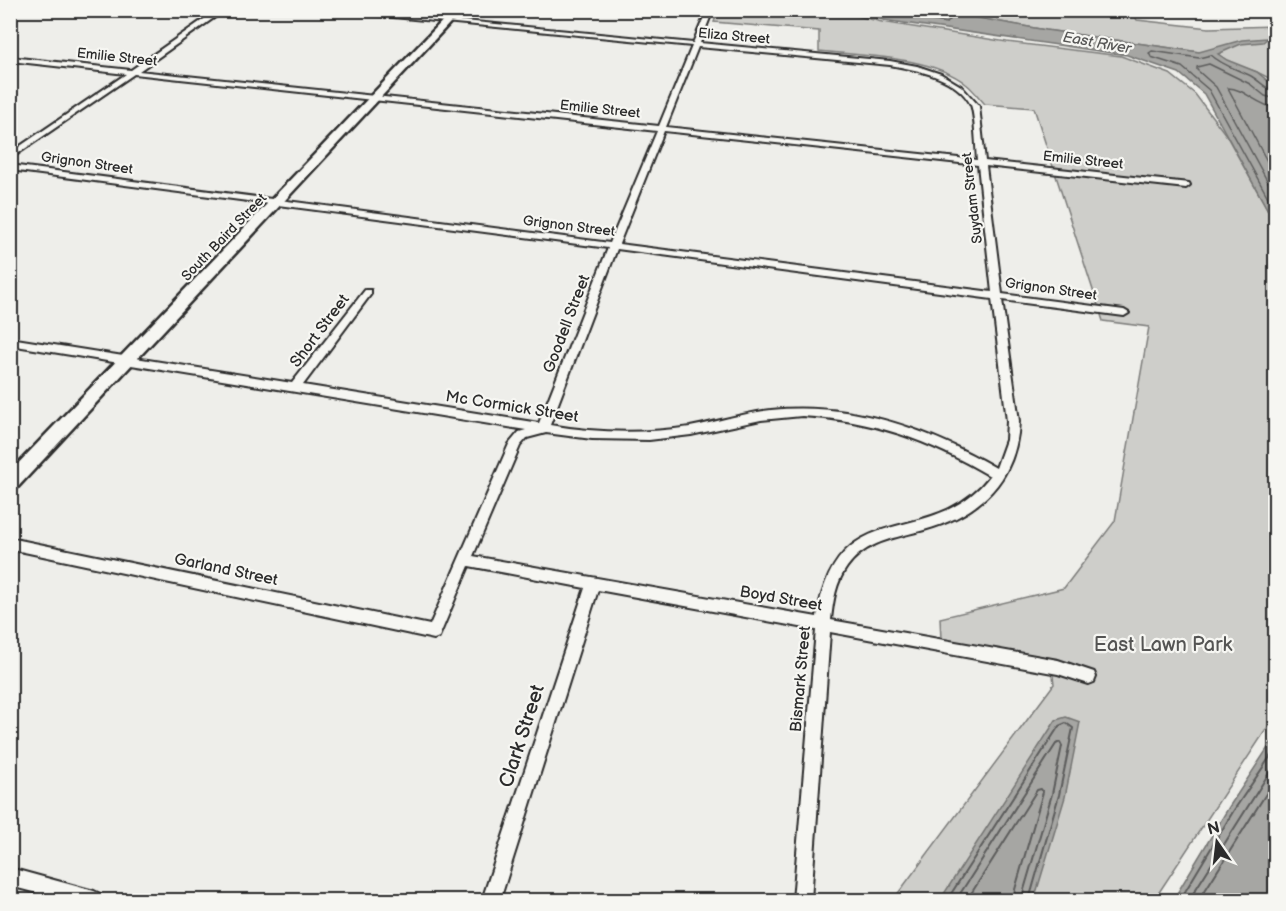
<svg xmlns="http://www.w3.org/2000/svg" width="1286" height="911" font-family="'Balsamiq Sans',sans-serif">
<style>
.green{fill:#cececa;stroke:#7c7c7a;stroke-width:1.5}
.water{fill:#a6a6a3;stroke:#757573;stroke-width:1.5}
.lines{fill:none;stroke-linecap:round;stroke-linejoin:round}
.shore-far1{stroke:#5c5c5b;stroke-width:1.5}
.shore{stroke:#5c5c5b;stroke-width:2}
.minor-casing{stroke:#2b2b2b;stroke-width:4}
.tertiary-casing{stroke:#2b2b2b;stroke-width:5}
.minor{fill:#f6f6f2;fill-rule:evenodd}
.tertiary{fill:#f6f6f2;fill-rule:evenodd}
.labels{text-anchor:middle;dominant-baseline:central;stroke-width:4.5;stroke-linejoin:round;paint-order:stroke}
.far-street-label{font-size:14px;fill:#2b2b2b;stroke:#f6f6f2}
.far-water-label{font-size:15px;font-style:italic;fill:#565655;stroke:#f6f6f2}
.street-label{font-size:16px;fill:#2b2b2b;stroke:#f6f6f2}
.near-park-label{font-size:20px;fill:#545453;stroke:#f6f6f2}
.near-street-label{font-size:20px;fill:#2b2b2b;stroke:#f6f6f2}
</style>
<rect width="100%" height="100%" fill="#eeeeea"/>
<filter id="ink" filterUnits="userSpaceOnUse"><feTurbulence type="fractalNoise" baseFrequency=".0167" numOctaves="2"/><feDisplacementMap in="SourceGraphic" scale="12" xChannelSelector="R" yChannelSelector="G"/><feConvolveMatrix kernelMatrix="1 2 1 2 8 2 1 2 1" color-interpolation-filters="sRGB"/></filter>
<g filter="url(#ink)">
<g class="green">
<path d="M 1132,10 L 1137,20 L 1209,28 L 1275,26 L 1275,85 L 1273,80 L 1257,72 L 1199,52 L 1046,30 L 938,11 Z"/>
<path d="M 718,11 L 837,11 L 882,22 L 1007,42 L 1121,56 L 1170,74 L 1195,94 L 1226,135 L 1275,223 L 1275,716 L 1154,900 L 893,900 L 1054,684 L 1051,658 L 941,639 L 940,618 L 1064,588 L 1115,521 L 1149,327 L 1103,321 L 1034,108 L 985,104 C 979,98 973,89 966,84 C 931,56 862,56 819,51 L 819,31 L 714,22 Z"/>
</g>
<g class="water">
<path d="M 847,11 L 938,11 L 1046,30 L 1199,52 L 1242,40 L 1268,38 L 1263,42 L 1241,44 L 1218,54 L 1227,60 L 1257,72 L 1275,87 L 1275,223 L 1204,94 L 1179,73 L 1127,55 L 883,20 Z"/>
<path d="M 1066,717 L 1080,722 L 1065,797 L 1034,900 L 940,900 L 1056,720 Z"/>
<path d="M 1275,737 L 1275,900 L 1173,900 L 1229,807 Z"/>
</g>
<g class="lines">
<g class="shore-far1">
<path d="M 871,10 L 947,23 L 950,20 L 946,10"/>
<path d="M 1276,92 C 1265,89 1260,81 1251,76 C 1237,69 1223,66 1211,55 L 1199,58 L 1152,51 L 1149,53 L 1151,57 L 1182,67 L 1209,90 L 1276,212"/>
<path d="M 1276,99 L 1265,96 L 1250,84 L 1209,64 L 1197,67 L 1197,70 L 1216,87 L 1276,197"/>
<path d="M 1276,108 C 1258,106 1244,88 1228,88 L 1276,178"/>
</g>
<g class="shore">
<path d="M 947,900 L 1059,726 L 1066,723 L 1073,728 L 1059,795 L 1029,900"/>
<path d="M 956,900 L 1056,744 L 1060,742 L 1062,746 L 1052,794 L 1021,900"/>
<path d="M 967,900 L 1037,790 L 1041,789 L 1043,792 L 1012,900"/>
<path d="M 1180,900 L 1234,810 L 1276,748"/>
<path d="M 1189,900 L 1276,762"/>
<path d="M 1199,900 L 1276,778"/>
</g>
<defs>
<g id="minor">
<path d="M 217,10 L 225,10 L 139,71 L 659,126 L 692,46 L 321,10 L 349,10 L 693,43 L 707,10 L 713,10 L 700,43 L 890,61 L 917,66 L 941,74 L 961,86 L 979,106 L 985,161 L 1189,183 L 1190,185 L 1186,188 L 986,166 L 1002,294 L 1124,310 L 1129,313 L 1124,316 L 1002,300 L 1019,421 C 1017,480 979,515 924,530 C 895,538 866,541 847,567 C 836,582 833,601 831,620 L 1058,660 L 1094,672 L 1096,677 L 1094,682 L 1089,684 L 1058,674 L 830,632 L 811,900 L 793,900 L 816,630 L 598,590 L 500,900 L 482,900 L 585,588 L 469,566 L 439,637 L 434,639 L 10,549 L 10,538 L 430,625 L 509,444 L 519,432 L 526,430 L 10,345 L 10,338 L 292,383 L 365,290 L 371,290 L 371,294 L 303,385 L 539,423 L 608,248 L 10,170 L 10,165 L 610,243 L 657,131 L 134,74 L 10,159 L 10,153 L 126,74 L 10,61 L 10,57 L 131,70 ZM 698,47 L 890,65 C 917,70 957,77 971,105 C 975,115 976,147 977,160 L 666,127 ZM 664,131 L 978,165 L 992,292 L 619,244 ZM 617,249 L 992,299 L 1007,421 L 1006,440 L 996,468 C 927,428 851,402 771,410 C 743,413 717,422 690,427 C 644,434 596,433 550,425 ZM 802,416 C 873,420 929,440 990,476 C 930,553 837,491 817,617 L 473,556 L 520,446 L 527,438 L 546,433 L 592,439 L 649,440 L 691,435 L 761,420 Z"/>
<path d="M 10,868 L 94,891 L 100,894 L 103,900 L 64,900 L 10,886 Z"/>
</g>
<path id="tertiary" d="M 453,10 L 462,10 L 16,489 L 10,491 L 10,472 Z"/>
</defs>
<use href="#minor" class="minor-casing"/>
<use href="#tertiary" class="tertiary-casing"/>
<use href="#minor" class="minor"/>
<use href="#tertiary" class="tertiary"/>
</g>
</g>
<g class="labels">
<g class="far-street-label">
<text transform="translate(734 36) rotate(5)">Eliza Street</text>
<text transform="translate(117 57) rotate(6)">Emilie Street</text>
<text transform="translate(600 109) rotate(6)">Emilie Street</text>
<text transform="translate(1083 160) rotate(6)">Emilie Street</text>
<text transform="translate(87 163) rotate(8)">Grignon Street</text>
<text transform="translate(972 198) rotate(-97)">Suydam Street</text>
<text transform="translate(569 226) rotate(7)">Grignon Street</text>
<text transform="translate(224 237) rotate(-46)">South Baird Street</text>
<text transform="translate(1051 289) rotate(8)">Grignon Street</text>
</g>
<g class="far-water-label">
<text transform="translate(1097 43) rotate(10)">East River</text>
</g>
<g class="street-label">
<text transform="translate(567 324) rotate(-69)">Goodell Street</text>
<text transform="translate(320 331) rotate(-53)">Short Street</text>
<text transform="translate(512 407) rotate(9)">Mc Cormick Street</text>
<text transform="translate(226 570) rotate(12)">Garland Street</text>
<text transform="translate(781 599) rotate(10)">Boyd Street</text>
<text transform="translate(801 679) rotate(-85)">Bismark Street</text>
</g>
<g class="near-park-label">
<text x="1163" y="645">East Lawn Park</text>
</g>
<g class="near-street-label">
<text transform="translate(522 736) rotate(-72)">Clark Street</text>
</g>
</g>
<rect width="1286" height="911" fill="none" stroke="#f6f6f2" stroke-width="36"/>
<rect x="18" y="18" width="1250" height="875" fill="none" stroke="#2b2b2b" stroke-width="2" filter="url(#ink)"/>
<g transform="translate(1217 842) rotate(346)" stroke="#f6f6f2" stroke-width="4.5" paint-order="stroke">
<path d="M0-4.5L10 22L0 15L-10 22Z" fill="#2b2b2b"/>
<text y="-9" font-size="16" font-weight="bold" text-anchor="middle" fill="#2b2b2b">N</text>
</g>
</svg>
